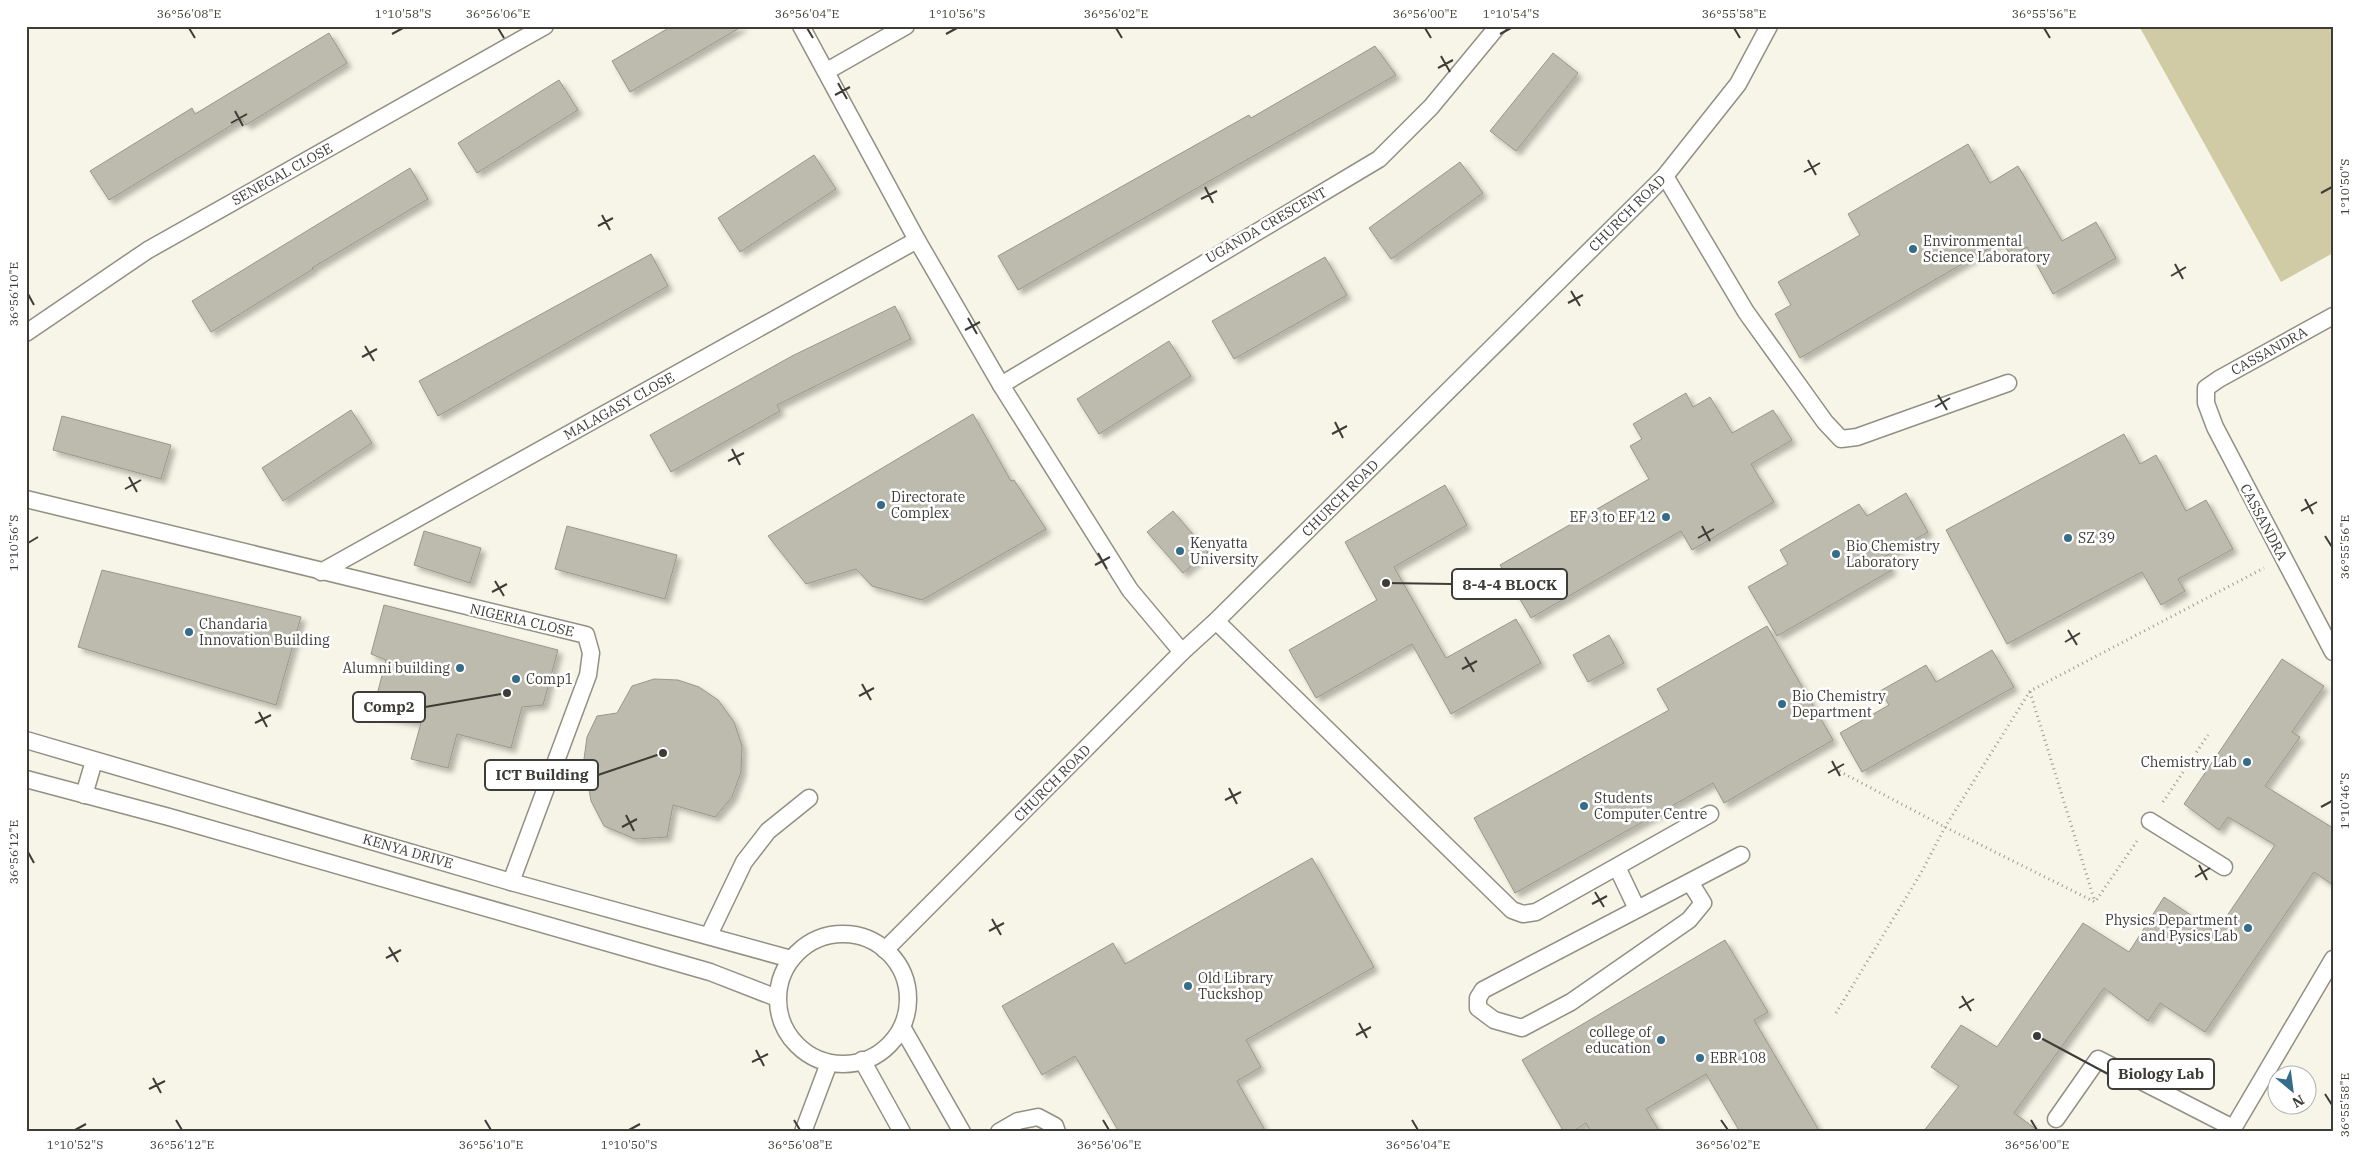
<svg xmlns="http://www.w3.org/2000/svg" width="2359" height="1158" font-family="'IBM Plex Serif',serif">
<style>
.green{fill:#d0cba5}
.building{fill:#bdbbad;stroke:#99978a;filter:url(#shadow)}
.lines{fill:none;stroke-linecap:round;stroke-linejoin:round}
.service-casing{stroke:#929083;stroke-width:19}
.path{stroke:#9c9b91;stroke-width:3;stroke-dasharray:1 4;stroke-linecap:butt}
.service{stroke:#fff;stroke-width:16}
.ticks{fill:none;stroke:#3d3c37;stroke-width:2}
.poi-dot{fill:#356c87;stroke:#fff;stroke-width:2}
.labels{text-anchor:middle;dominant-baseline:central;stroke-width:5;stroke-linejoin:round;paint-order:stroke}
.street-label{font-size:14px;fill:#3d3c37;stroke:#fff}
.poi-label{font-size:14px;fill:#3d3c37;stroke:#fff;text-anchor:start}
.leader{fill:none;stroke:#3d3c37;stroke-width:2}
.callout-dot{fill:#3d3c37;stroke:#fff;stroke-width:2}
.callout{fill:#fff;stroke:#3d3c37;stroke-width:2}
.callout-label{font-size:15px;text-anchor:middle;font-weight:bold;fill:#3d3c37}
.neatline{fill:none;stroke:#3d3c37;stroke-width:2}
.ticks-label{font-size:12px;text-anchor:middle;fill:#3d3c37}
</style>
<defs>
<filter id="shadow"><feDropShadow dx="4.5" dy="4.5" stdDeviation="2.5" flood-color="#0004"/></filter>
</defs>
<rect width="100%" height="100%" fill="#f7f5e7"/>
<path class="green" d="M 2139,26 L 2333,26 L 2333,253 L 2281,282 Z"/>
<g class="building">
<path d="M 672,26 L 743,26 L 630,92 L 612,61 Z"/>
<path d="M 329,33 L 347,63 L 246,125 L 242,119 L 109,200 L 90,171 L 192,108 L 195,114 Z"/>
<path d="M 1375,46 L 1396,75 L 1018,290 L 998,256 L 1249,115 L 1251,118 Z"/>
<path d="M 1553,53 L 1578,73 L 1516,151 L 1490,131 Z"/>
<path d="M 559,80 L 578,110 L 477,173 L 458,143 Z"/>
<path d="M 1968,144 L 1990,183 L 2018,166 L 2062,241 L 2096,222 L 2116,258 L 2053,294 L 2027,247 L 2011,256 L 2002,241 L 1800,358 L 1775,314 L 1791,305 L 1778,282 L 1860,235 L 1848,214 Z"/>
<path d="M 814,155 L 836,189 L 740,252 L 718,218 Z"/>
<path d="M 1460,162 L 1483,193 L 1391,259 L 1369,228 Z"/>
<path d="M 410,168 L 428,199 L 312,268 L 313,269 L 211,332 L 192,301 Z"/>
<path d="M 651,254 L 668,286 L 438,416 L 419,381 Z"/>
<path d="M 1325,257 L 1347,295 L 1234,359 L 1212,321 Z"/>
<path d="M 895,306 L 911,339 L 777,405 L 780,411 L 671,472 L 650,435 L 792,356 Z"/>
<path d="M 1169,341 L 1191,376 L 1099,434 L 1077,399 Z"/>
<path d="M 1686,393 L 1693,407 L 1710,397 L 1732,433 L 1773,410 L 1792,440 L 1751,464 L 1774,502 L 1692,550 L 1681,531 L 1531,618 L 1500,565 L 1649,479 L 1630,446 L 1642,439 L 1633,424 Z"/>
<path d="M 351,410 L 372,443 L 283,501 L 262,468 Z"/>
<path d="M 973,414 L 1011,481 L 1014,480 L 1046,529 L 922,600 L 872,586 L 856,569 L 806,584 L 768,536 Z"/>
<path d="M 62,416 L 171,445 L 161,479 L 53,450 Z"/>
<path d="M 2124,434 L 2140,464 L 2156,455 L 2186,511 L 2206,500 L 2233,549 L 2178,579 L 2185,591 L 2161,605 L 2142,572 L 2007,644 L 1946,530 Z"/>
<path d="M 1445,485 L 1467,525 L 1394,567 L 1446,658 L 1516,619 L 1541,663 L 1451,714 L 1412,644 L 1316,698 L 1289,650 L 1377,600 L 1345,542 Z"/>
<path d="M 1906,493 L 1928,532 L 1884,557 L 1892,570 L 1777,636 L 1748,587 L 1788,564 L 1780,550 L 1859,504 L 1867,516 Z"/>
<path d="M 1173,511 L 1208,552 L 1183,573 L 1147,532 Z"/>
<path d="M 567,526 L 677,555 L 665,599 L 555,569 Z"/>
<path d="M 424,531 L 481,548 L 470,583 L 414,565 Z"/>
<path d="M 102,570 L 301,617 L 276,705 L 78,647 Z"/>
<path d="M 384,605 L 558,650 L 543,705 L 522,707 L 511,748 L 457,734 L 448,768 L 411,759 L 421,723 L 372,714 L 386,660 L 371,654 Z"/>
<path d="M 1767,626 L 1833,740 L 1724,803 L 1713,783 L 1515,893 L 1474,818 L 1669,710 L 1657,689 Z"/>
<path d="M 1609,635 L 1624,663 L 1588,682 L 1573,655 Z"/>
<path d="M 1992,650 L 2014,687 L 1862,772 L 1840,733 L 1889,705 L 1880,691 L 1926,665 L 1936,682 Z"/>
<path d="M 2282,659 L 2324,686 L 2292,732 L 2300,737 L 2265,786 L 2333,828 L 2333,885 L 2314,872 L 2205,1032 L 2160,1003 L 2148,1021 L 2104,988 L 2014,1113 L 2040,1132 L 1923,1132 L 1959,1086 L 1931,1067 L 1961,1025 L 1997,1047 L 2083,923 L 2129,952 L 2164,897 L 2216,932 L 2275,845 L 2228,817 L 2219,830 L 2184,804 Z"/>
<path d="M 654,679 L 678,680 L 699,687 L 718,700 L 734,722 L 742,746 L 741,772 L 732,797 L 715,817 L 673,805 L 667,837 L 635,839 L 604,826 L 591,801 L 584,759 L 587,737 L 597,716 L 617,713 L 632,686 Z"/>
<path d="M 1312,858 L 1374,967 L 1246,1040 L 1261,1067 L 1237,1081 L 1266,1132 L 1119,1132 L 1075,1056 L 1042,1075 L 1002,1006 L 1113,943 L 1125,964 Z"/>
<path d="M 1725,940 L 1768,1012 L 1754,1020 L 1820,1132 L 1740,1132 L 1706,1074 L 1646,1109 L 1660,1132 L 1591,1132 L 1586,1123 L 1572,1132 L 1564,1132 L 1522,1060 Z"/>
</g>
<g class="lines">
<defs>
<g id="service">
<path d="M 801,26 L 917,240 L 1001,385 L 1130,590 L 1182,652"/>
<path d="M 827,71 L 906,26"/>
<path d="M 1665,176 L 1746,312 L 1825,422 L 1841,439 L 1857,437 L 2008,383"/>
<path d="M 2333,316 L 2219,379 L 2206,388 L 2206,403 L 2215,427 L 2333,652"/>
<path d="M 26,333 L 148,250 L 545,26"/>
<path d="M 1001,385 L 1379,159 L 1431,107 L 1498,26"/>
<path d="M 26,499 L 586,635 L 591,653 L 588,675 L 511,882"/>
<path d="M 321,572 L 917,240"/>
<path d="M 1216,621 L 1512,910 L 1523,914 L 1536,912 L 1710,814"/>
<path d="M 26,740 L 511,882 L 791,959"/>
<path d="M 26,779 L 169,817 L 710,972 L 777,998"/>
<path d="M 84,795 L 94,761"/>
<path d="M 2150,821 L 2224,867"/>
<path d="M 1617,867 L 1637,909"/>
<path d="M 1690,882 L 1703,903 L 1689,920 L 1571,1002 L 1522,1028 L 1494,1020 L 1478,1008 L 1478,998 L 1483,990 C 1569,945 1655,900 1741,855"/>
<circle cx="843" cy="999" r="65"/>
<path d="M 709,935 L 744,862 L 768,831 L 809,798"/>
<path d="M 885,950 L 1182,652 L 1216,621 L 1665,176 L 1738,84 L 1769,26"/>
<path d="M 902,1027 L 962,1132"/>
<path d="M 862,1060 L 902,1132"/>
<path d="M 2056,1119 L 2098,1059 L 2233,1128"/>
<path d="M 803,1132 L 829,1063"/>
<path d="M 999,1132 L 1018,1121 L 1038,1117 L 1055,1126 L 1057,1132"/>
<path d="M 2231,1132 L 2333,959"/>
</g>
</defs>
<use href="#service" class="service-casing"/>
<g class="path">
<path d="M 2030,692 L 2095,902"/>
<path d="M 1835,769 L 1945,827 L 2095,902 L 2137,841"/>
<path d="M 2163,802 L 2208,735"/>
<path d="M 1836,1013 L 1921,873 L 1945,827 L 2030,691 L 2264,568"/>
</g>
<use href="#service" class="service"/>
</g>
<path class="ticks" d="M 189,28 L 195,38M 498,28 L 504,38M 807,28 L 813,38M 1116,28 L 1122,38M 1425,28 L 1431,38M 1734,28 L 1740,38M 2044,28 L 2050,38M 392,34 L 403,28M 946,34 L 957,28M 1500,34 L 1511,28M 1441,56 L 1450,72M 1438,68 L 1453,60M 838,83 L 847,99M 835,95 L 850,87M 235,111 L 243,126M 231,123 L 247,114M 1808,160 L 1816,175M 1804,172 L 1820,163M 1205,187 L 1213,203M 2321,193 L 2332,187M 1201,199 L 1217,191M 602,215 L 610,230M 598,226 L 613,218M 2175,264 L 2183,279M 2171,276 L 2186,267M 1571,291 L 1580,306M 28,294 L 34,305M 1568,303 L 1583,295M 968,318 L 977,334M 965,330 L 980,322M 365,346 L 374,361M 362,357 L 377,349M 1938,395 L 1947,410M 1935,407 L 1950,398M 1335,422 L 1343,438M 1332,434 L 1347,426M 732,449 L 740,465M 728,461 L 744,453M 129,477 L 137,492M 125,489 L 141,480M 2305,499 L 2313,514M 2301,511 L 2317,502M 1702,526 L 1710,541M 2325,536 L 2332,547M 1698,538 L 1714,529M 28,543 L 38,537M 1098,553 L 1107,569M 1095,565 L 1110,557M 495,581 L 504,596M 492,592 L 507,584M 2068,630 L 2077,645M 2065,642 L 2080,633M 1465,657 L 1474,672M 1462,669 L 1477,661M 862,684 L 871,700M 859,696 L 874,688M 259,712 L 267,727M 255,723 L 271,715M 1832,761 L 1840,776M 1828,773 L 1844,764M 1229,788 L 1237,804M 1225,800 L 1241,792M 2321,807 L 2332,801M 626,815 L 634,831M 622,827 L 637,819M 28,852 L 34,863M 2199,865 L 2207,880M 2195,877 L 2210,868M 1595,892 L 1604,907M 1592,904 L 1607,896M 992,919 L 1001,935M 989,931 L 1004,923M 389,947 L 398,962M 386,958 L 401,950M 1962,996 L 1971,1011M 1959,1008 L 1974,999M 1359,1023 L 1367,1038M 1356,1035 L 1371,1027M 756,1050 L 764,1066M 752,1062 L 768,1054M 153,1078 L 161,1093M 149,1089 L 165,1081M 2325,1094 L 2332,1105M 176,1120 L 182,1130M 485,1120 L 491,1130M 794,1120 L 800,1130M 1103,1120 L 1109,1130M 1412,1120 L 1418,1130M 1721,1120 L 1728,1130M 2031,1120 L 2037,1130M 75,1130 L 86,1124M 629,1130 L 640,1124"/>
<g class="poi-dot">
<circle cx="1913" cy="249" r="5"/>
<circle cx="881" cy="505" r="5"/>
<circle cx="1666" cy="517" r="5"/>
<circle cx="2068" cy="538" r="5"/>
<circle cx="1180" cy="551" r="5"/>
<circle cx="1836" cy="554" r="5"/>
<circle cx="189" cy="632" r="5"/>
<circle cx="460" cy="668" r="5"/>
<circle cx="516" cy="679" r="5"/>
<circle cx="1782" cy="704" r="5"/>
<circle cx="2247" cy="762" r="5"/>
<circle cx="1584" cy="806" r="5"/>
<circle cx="2248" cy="928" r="5"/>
<circle cx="1188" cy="986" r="5"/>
<circle cx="1661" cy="1040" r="5"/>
<circle cx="1700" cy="1058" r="5"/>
</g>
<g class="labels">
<g class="street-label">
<text transform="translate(282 174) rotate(-29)">SENEGAL CLOSE</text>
<text transform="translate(1627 213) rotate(-45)">CHURCH ROAD</text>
<text transform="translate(1266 225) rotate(-30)">UGANDA CRESCENT</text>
<text transform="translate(2269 351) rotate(-29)">CASSANDRA</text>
<text transform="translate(619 406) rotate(-29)">MALAGASY CLOSE</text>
<text transform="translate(1340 498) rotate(-45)">CHURCH ROAD</text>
<text transform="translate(2264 522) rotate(62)">CASSANDRA</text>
<text transform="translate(522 620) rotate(13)">NIGERIA CLOSE</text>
<text transform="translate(1052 783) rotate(-45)">CHURCH ROAD</text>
<text transform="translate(408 851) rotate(16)">KENYA DRIVE</text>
</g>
<g class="poi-label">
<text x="1923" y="241">Environmental<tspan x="1923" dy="16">Science Laboratory</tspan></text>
<text x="891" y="497">Directorate<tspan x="891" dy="16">Complex</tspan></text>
<text x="1656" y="517" text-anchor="end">EF 3 to EF 12</text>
<text x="2078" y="538">SZ 39</text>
<text x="1190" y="543">Kenyatta<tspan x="1190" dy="16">University</tspan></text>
<text x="1846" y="546">Bio Chemistry<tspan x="1846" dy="16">Laboratory</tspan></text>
<text x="199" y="624">Chandaria<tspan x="199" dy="16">Innovation Building</tspan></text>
<text x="450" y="668" text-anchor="end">Alumni building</text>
<text x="526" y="679">Comp1</text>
<text x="1792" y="696">Bio Chemistry<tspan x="1792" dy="16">Department</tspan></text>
<text x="2237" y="762" text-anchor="end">Chemistry Lab</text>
<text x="1594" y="798">Students<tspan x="1594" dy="16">Computer Centre</tspan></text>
<text x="2238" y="920" text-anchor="end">Physics Department<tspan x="2238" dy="16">and Pysics Lab</tspan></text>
<text x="1198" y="978">Old Library<tspan x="1198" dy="16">Tuckshop</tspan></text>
<text x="1651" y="1032" text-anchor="end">college of<tspan x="1651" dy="16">education</tspan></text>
<text x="1710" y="1058">EBR 108</text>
</g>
</g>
<path class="leader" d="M1386 583L1452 584M507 693L425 707M663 753L598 775M2037 1036L2108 1074"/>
<g class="callout-dot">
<circle cx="1386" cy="583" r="5"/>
<circle cx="507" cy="693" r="5"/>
<circle cx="663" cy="753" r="5"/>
<circle cx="2037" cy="1036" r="5"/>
</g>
<g class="callout">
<rect x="1452" y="569" width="115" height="30" rx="5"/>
<rect x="353" y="692" width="72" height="30" rx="5"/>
<rect x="485" y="760" width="113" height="30" rx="5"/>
<rect x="2108" y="1059" width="106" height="30" rx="5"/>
</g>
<g class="callout-label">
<text x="1510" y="590">8-4-4 BLOCK</text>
<text x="389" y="712">Comp2</text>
<text x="542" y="780">ICT Building</text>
<text x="2161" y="1079">Biology Lab</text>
</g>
<rect width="2359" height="1158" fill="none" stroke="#ffffff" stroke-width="55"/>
<g transform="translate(2292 1090) rotate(151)"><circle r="24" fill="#ffffff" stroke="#b1b1af"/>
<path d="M0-4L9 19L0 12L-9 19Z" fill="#356c87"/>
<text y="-8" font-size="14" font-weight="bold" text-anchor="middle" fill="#3d3c37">N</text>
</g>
<rect x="28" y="28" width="2304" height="1102" class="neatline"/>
<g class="ticks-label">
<text x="189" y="18">36°56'08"E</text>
<text x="403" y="18">1°10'58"S</text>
<text x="498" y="18">36°56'06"E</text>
<text x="807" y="18">36°56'04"E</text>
<text x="957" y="18">1°10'56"S</text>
<text x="1116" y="18">36°56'02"E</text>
<text x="1425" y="18">36°56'00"E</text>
<text x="1511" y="18">1°10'54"S</text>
<text x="1734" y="18">36°55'58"E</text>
<text x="2044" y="18">36°55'56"E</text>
<text transform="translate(2345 187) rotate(-90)" y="4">1°10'50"S</text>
<text transform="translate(14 294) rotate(-90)" y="4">36°56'10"E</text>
<text transform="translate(14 543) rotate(-90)" y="4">1°10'56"S</text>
<text transform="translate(2345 547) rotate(-90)" y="4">36°55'56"E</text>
<text transform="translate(2345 801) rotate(-90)" y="4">1°10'46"S</text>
<text transform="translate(14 852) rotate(-90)" y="4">36°56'12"E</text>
<text transform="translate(2345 1105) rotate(-90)" y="4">36°55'58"E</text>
<text x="75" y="1149">1°10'52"S</text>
<text x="182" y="1149">36°56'12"E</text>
<text x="491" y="1149">36°56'10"E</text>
<text x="629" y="1149">1°10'50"S</text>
<text x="800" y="1149">36°56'08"E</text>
<text x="1109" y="1149">36°56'06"E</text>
<text x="1418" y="1149">36°56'04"E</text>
<text x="1728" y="1149">36°56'02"E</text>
<text x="2037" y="1149">36°56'00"E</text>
</g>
</svg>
